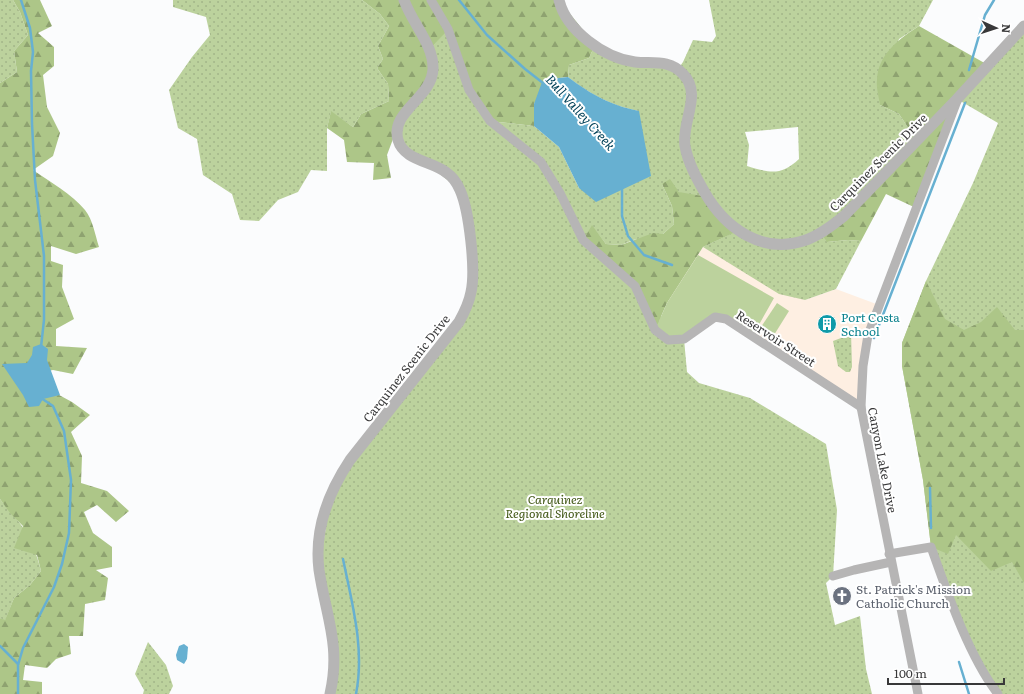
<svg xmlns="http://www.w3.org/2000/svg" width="1024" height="694" font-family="Literata,serif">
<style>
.education{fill:#feefe2}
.grass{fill:url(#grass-dots);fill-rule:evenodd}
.forest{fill:url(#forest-firs)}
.garden{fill:#bcd29d}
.water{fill:#67b0d1}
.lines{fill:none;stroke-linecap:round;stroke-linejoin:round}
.stream{stroke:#67b0d1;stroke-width:2.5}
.minor{stroke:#b6b5b5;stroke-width:9}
.tertiary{stroke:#b6b5b5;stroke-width:11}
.labels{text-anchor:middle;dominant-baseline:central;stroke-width:4;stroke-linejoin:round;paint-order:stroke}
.street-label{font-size:12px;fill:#383839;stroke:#fff}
.culture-label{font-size:12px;fill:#0d838f;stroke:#fff;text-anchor:start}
.park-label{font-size:12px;font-style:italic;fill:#425816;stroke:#fff}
.worship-label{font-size:12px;fill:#5b616d;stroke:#fff;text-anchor:start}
.water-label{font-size:13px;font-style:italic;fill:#004158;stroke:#fff}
</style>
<defs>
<pattern id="grass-dots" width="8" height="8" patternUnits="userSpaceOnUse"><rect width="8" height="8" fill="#bcd29d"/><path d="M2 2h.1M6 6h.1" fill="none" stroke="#a2b588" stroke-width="1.8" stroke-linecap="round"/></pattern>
<pattern id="forest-firs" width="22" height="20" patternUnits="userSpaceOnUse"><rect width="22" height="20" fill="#adc688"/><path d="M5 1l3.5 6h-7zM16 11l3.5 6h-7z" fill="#8ea270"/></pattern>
</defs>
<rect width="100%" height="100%" fill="#fbfcfd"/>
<path class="education" d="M 703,247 L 805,300 L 836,289 L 879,305 L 868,335 L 861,407 L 726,319 L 667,303 Z"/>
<g class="grass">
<path d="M 0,0 L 13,0 L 20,12 L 28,35 L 14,51 L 17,72 L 0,83 Z"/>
<path d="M 173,0 L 362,0 L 380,14 L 389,26 L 378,46 L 383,59 L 377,68 L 388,84 L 389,101 L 361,114 L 353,127 L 331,112 L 327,128 L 327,171 L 311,170 L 298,192 L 278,200 L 259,221 L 240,220 L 232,194 L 203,175 L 197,139 L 178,128 L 169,90 L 192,57 L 210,35 L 206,17 L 173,7 Z"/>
<path d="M 709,0 L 933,0 L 919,26 L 899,39 L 880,105 L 899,114 L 917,141 L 827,242 L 848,240 L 861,241 L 836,289 L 805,300 L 779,294 L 703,247 L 737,231 L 679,192 L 662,184 L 672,206 L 674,224 L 663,234 L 633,240 L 621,245 L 606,244 L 592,226 L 583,240 L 684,339 L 687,372 L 699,383 L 750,398 L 826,444 L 837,510 L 833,576 L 826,583 L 835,625 L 860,616 L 866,669 L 872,694 L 330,694 L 334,670 L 319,569 L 332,490 L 452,332 L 472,291 L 460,190 L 398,141 L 429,50 L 448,29 L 490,121 L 534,126 L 559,147 L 579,188 L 638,111 C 610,105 591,95 568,77 L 569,65 L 589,58 L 595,45 L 605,51 L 678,69 L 683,62 L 693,40 L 712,42 L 716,36 ZM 798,127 L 799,159 C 781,176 770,173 747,166 L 749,145 L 745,132 Z"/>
<path d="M 1024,26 L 1024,694 L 998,694 L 969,643 L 931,547 L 923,480 L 902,366 L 902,343 L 926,281 L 973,183 L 998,123 L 957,99 Z"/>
<path d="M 851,332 L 852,367 L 850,372 L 846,372 L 838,366 L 833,341 L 841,338 L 840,334 Z"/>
<path d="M 0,499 C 7,509 18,519 23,528 C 32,541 37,555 41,571 L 30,585 L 14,598 L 5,621 L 0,618 Z"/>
<path d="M 148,642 L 166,665 L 173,686 L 169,694 L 143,694 L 144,690 L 135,674 Z"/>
</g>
<g class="forest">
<path d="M 13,0 L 40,0 L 52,26 L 38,33 L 54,47 L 54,66 L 43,75 L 47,107 L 60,133 L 53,156 L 33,170 C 50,182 72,194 85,210 C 93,220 95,235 99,247 L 76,254 L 51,246 L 51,261 L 63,265 L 62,287 L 74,319 L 56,329 L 56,346 L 87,348 L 73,374 L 53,370 L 24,376 L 72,402 L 90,415 L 71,432 L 82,456 L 81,483 L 107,491 L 129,511 L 116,522 L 97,505 L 84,512 L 93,533 L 112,547 L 112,567 L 96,570 L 108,578 L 105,600 L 85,604 L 83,636 L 69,636 L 71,654 L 56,659 L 47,668 L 25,665 L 23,680 L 42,682 L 42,694 L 0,694 L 0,618 L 5,620 L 14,598 L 30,585 L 41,571 L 37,555 L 14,548 L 23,526 L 10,513 L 0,499 L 0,83 L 17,72 L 14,51 L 28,35 L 20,12 Z"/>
<path d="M 362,0 L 559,0 L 595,45 L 589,58 L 569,65 L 568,77 L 550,79 L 534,104 L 534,126 L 490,121 L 469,90 L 448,30 L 429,50 L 433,71 L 399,123 L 387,155 L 391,178 L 373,180 L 374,163 L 347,162 L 344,140 L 327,128 L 331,111 L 353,127 L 361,114 L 389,101 L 388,84 L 377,68 L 383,59 L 378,46 L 389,26 L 380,14 Z"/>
<path d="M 919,26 L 988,65 L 957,99 L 916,208 L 886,194 L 861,241 L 848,240 L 827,242 L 821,233 L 917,141 L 899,114 L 880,105 C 879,97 876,88 877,80 C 878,54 899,39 919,26 Z"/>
<path d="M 670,179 L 679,192 L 708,197 L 738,231 L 703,247 L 667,303 L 655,330 L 634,286 L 583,240 L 592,225 L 606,244 L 621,245 L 653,233 L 663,234 L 674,224 L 672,206 L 662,184 Z"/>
<path d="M 926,281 L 945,319 L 964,330 L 981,322 L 997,307 L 1015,330 L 1024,330 L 1024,583 L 1012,562 L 991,571 L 956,535 L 948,554 L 931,547 L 923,480 L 902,366 L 902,343 Z"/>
</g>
<g class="garden">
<path d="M 698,255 L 774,298 L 752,337 L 715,317 L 684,339 L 668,340 L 655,330 L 667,303 Z"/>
<path d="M 777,303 L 789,311 L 774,335 L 761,327 Z"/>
</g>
<g class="water">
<path d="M 568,77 C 592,95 610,105 639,111 L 651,176 L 596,202 L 579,188 L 559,147 L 534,126 L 534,104 L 542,82 L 550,79 Z"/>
<path d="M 41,344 L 48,349 L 47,360 L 60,395 L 43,399 L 39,406 L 29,407 L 23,395 L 2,364 L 27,363 L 32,355 L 33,347 Z"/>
<path d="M 184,644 L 188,647 L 187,659 L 184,664 L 177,660 L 176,655 L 179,646 Z"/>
</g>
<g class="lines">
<g class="stream">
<path d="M 21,0 L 30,28 L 33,52 L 31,71 L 32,124 L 35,180 L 44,256 L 44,320 L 41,347"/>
<path d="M 459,0 L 487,35 L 525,69 L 543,83"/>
<path d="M 969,70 L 985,15 L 994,0"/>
<path d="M 622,186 L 622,216 L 628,236 L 644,255 L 672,265"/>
<path d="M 874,338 L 965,103"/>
<path d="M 930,488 L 931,528"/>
<path d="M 343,559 C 352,603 365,649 356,694"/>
<path d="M 0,646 L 18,664"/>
<path d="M 959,662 L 969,694"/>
<path d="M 18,694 L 18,665 L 23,648 L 54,587 L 62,564 L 69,533 L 71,480 L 64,431 L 53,406 L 41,398"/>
</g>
<g class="minor">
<path d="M 431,0 L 448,29 L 469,90 L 490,121 L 541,162 L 560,193 L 583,240 L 635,286 L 655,330 L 668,340 L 684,339 L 715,317 L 726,319 L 861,407"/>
<path d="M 889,554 L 931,547 C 947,592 969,657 998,694"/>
<path d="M 833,576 L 854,570 L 891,562"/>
<path d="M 918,694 L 861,407 L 863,366 L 868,335 L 957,101"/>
</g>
<g class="tertiary">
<path d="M 559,0 C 566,30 604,58 635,62 C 652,64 669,59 683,74 C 703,94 681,122 685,146 C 688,163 697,179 705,193 C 726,229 763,255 806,240 C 820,235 833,225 844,216 L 957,99 L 1024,26"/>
<path d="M 330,694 C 341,645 326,617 319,570 C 314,530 328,493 350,460 L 459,322 C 464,313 469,303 471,292 C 476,270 469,210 460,190 C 457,183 453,177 447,173 C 433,161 404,161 398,140 C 390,111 432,98 433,69 C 434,45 412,23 404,0"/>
</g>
</g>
<defs>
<symbol id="building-disc" viewBox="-11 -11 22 22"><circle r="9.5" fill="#0f9aa8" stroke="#fff"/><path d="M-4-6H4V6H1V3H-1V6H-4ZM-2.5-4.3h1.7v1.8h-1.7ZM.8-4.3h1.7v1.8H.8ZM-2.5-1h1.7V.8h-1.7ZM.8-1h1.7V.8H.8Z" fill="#fff"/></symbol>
<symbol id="church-disc" viewBox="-11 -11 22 22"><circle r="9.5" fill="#6b7280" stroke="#fff"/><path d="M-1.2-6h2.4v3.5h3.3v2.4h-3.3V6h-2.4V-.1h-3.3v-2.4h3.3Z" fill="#fff"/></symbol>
</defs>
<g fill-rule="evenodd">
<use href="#building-disc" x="816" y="313" width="22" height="22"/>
<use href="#church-disc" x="831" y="585" width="22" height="22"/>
</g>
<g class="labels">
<g class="street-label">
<text transform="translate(878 162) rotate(-45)">Carquinez Scenic Drive</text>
<text transform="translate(776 338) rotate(33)">Reservoir Street</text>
<text transform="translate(406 368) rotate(-52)">Carquinez Scenic Drive</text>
<text transform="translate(883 460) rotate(79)">Canyon Lake Drive</text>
</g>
<g class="culture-label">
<text x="841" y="317">Port Costa<tspan x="841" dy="14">School</tspan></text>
</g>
<g class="park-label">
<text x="555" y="499">Carquinez<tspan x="555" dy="14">Regional Shoreline</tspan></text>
</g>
<g class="worship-label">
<text x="856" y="589">St. Patrick's Mission<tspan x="856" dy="14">Catholic Church</tspan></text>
</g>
<g class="water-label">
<text transform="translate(581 112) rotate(48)">Bull Valley Creek</text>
</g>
</g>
<g transform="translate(996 28) rotate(93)" stroke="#ffffff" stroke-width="3" paint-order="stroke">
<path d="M0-3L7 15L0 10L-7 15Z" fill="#383839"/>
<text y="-6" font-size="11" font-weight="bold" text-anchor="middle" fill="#383839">N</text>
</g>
<path d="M888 678v6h116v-6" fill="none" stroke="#383839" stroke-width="2"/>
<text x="894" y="678" font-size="12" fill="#383839" stroke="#ffffff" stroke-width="3" paint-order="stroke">100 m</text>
</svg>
